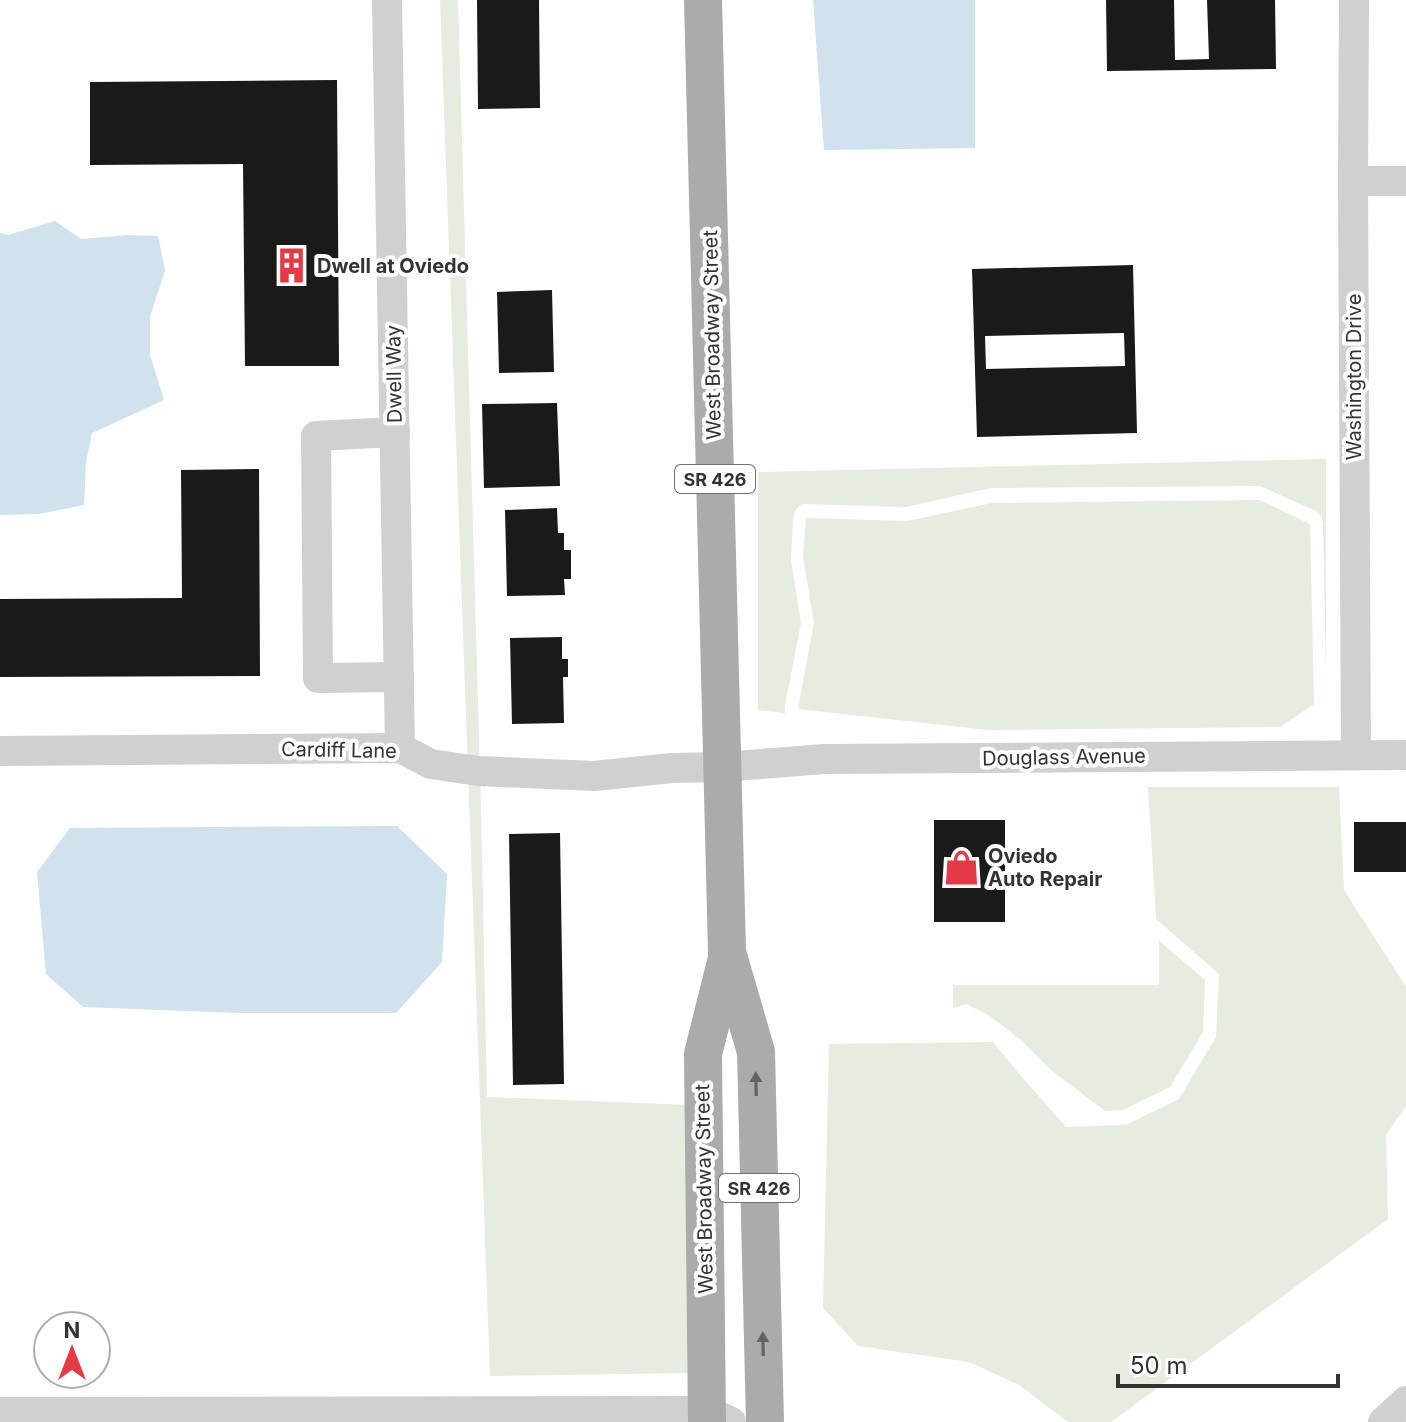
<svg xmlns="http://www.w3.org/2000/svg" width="1406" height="1422" font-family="Inter,sans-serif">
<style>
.green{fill:#e6ecdf}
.water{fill:#cfe2ee}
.building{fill:#1a1a1a;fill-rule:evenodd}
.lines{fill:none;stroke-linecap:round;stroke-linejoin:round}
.minor{stroke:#d0d0d0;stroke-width:30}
.major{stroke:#ababab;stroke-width:38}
.oneway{fill:#636363}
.labels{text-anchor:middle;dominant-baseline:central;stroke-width:8;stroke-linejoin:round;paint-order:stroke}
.shield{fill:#fff;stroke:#707070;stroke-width:2}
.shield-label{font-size:18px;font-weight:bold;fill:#333}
.poi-label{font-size:20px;font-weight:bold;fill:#333;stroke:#fff;text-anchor:start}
.street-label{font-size:20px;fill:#333;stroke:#fff}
</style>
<rect width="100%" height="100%" fill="#fff"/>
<g class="green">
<path d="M 440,0 L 458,0 L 481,808 L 487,1097 L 689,1105 L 691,1373 L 490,1376 Z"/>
<path d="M 1326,459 L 1326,674 L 1323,524 L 1321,516 L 1316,511 L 1260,486 L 991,488 L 906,507 L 802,504 L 796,509 L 793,517 L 791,560 L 801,623 L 785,705 L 785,713 L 758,710 L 758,472 Z"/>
<path d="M 1260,500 L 1310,524 L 1314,704 L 1280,727 L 988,730 L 798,709 L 814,623 L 803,557 L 806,518 L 907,521 L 992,503 Z"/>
<path d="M 1148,787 L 1339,787 L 1344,890 L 1406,987 L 1406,1106 L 1386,1135 L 1388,1219 L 1111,1422 L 1068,1422 L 1019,1385 L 969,1362 L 858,1346 L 823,1308 L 829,1044 L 993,1042 L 1020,1075 L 1066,1127 L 1126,1125 L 1179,1099 L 1216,1037 L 1219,974 L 1156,919 Z"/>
<path d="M 1159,941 L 1205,980 L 1203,1032 L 1170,1087 L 1123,1110 L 1105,1111 L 1051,1070 L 1021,1040 L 990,1016 L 966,1004 L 953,1008 L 953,985 L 1159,985 Z"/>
</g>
<g class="water">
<path d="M 813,0 L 975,0 L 975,148 L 824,150 Z"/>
<path d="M 55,221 L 81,239 L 127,235 L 158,236 L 165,270 L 150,317 L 150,355 L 164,400 L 92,433 L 86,462 L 84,505 L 39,514 L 0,515 L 0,233 L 8,235 Z"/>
<path d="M 397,826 L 447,874 L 442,962 L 396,1013 L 240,1013 L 83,1007 L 46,974 L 37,872 L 70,828 Z"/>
</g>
<g class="building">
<path d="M 477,0 L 539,0 L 540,108 L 478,109 Z"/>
<path d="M 1106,0 L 1174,0 L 1175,60 L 1209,59 L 1207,0 L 1275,0 L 1276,69 L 1107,71 Z"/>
<path d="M 337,80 L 339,366 L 245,366 L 243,164 L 90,165 L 90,82 Z"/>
<path d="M 1133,265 L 1137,433 L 977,437 L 972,269 ZM 1124,333 L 1125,366 L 986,369 L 985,336 Z"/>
<path d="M 552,290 L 554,372 L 499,373 L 497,292 Z"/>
<path d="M 557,403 L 560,486 L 484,488 L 482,404 Z"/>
<path d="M 259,469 L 260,676 L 0,677 L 0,599 L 182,598 L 181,470 Z"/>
<path d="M 557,508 L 558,533 L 564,533 L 564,550 L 571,550 L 571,579 L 564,579 L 565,595 L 507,596 L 505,510 Z"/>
<path d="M 562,637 L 562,659 L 568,659 L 568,677 L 563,677 L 564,723 L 512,724 L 510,638 Z"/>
<rect x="934" y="820" width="71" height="102"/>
<rect x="1354" y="822" width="52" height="50"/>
<path d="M 560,833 L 564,1084 L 513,1085 L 509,834 Z"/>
</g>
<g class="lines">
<g class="minor">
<path d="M 387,0 L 400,748"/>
<path d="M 1354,0 L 1353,181 L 1356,754"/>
<path d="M 1353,181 L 1406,181"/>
<path d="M 395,432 L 316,436 L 318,678 L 399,677"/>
<path d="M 0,751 L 400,748 L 431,764 L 478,771 L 594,776 L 672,768 L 722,767 L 824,759 L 1406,755"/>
<path d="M 0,1412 L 707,1411 L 731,1422"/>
<path d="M 1383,1422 L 1406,1401"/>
</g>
<g class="major">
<path d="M 703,0 L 727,952 L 756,1052 L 765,1422"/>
<path d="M 707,1422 L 703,1054 L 727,958"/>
</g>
</g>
<defs><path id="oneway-solid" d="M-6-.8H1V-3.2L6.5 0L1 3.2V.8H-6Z" transform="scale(2)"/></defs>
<g class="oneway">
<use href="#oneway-solid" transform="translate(756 1084) rotate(-91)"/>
<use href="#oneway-solid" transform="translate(763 1344) rotate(-91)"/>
</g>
<defs>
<symbol id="building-bare" viewBox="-9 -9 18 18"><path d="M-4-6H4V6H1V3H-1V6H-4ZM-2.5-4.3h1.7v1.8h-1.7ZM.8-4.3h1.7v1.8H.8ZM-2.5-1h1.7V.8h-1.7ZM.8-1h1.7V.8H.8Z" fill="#e63946" stroke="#fff" stroke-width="2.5" paint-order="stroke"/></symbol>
<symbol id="shop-bare" viewBox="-9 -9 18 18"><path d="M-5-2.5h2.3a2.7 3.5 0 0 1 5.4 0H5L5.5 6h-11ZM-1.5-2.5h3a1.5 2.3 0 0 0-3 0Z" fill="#e63946" stroke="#fff" stroke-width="2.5" paint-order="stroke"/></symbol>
</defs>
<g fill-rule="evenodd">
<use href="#building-bare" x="266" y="240" width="51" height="51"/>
<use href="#shop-bare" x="936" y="842" width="51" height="51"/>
</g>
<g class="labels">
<g class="shield">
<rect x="675" y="465" width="80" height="28" rx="6"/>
<rect x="719" y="1174" width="80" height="28" rx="6"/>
</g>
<g class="shield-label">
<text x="715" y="479">SR 426</text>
<text x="759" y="1188">SR 426</text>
</g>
<g class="poi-label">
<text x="317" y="266">Dwell at Oviedo</text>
<text x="988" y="856">Oviedo<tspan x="988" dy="23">Auto Repair</tspan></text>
</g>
<g class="street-label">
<text transform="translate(712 335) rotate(-91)">West Broadway Street</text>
<text transform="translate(394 374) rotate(-91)">Dwell Way</text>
<text transform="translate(1354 377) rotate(-90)">Washington Drive</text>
<text transform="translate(339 750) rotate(1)">Cardiff Lane</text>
<text transform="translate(1064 757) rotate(-1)">Douglass Avenue</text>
<text transform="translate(704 1189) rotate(-91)">West Broadway Street</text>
</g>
</g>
<g transform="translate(72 1350)"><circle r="38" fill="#ffffff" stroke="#adadad" stroke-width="2"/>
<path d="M0-6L14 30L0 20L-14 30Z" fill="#e63946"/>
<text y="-12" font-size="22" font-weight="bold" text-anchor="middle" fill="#333333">N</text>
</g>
<path d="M1118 1374v12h220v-12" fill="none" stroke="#333333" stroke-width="4"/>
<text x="1130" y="1374" font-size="24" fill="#333333" stroke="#ffffff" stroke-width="6" paint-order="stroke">50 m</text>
</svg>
